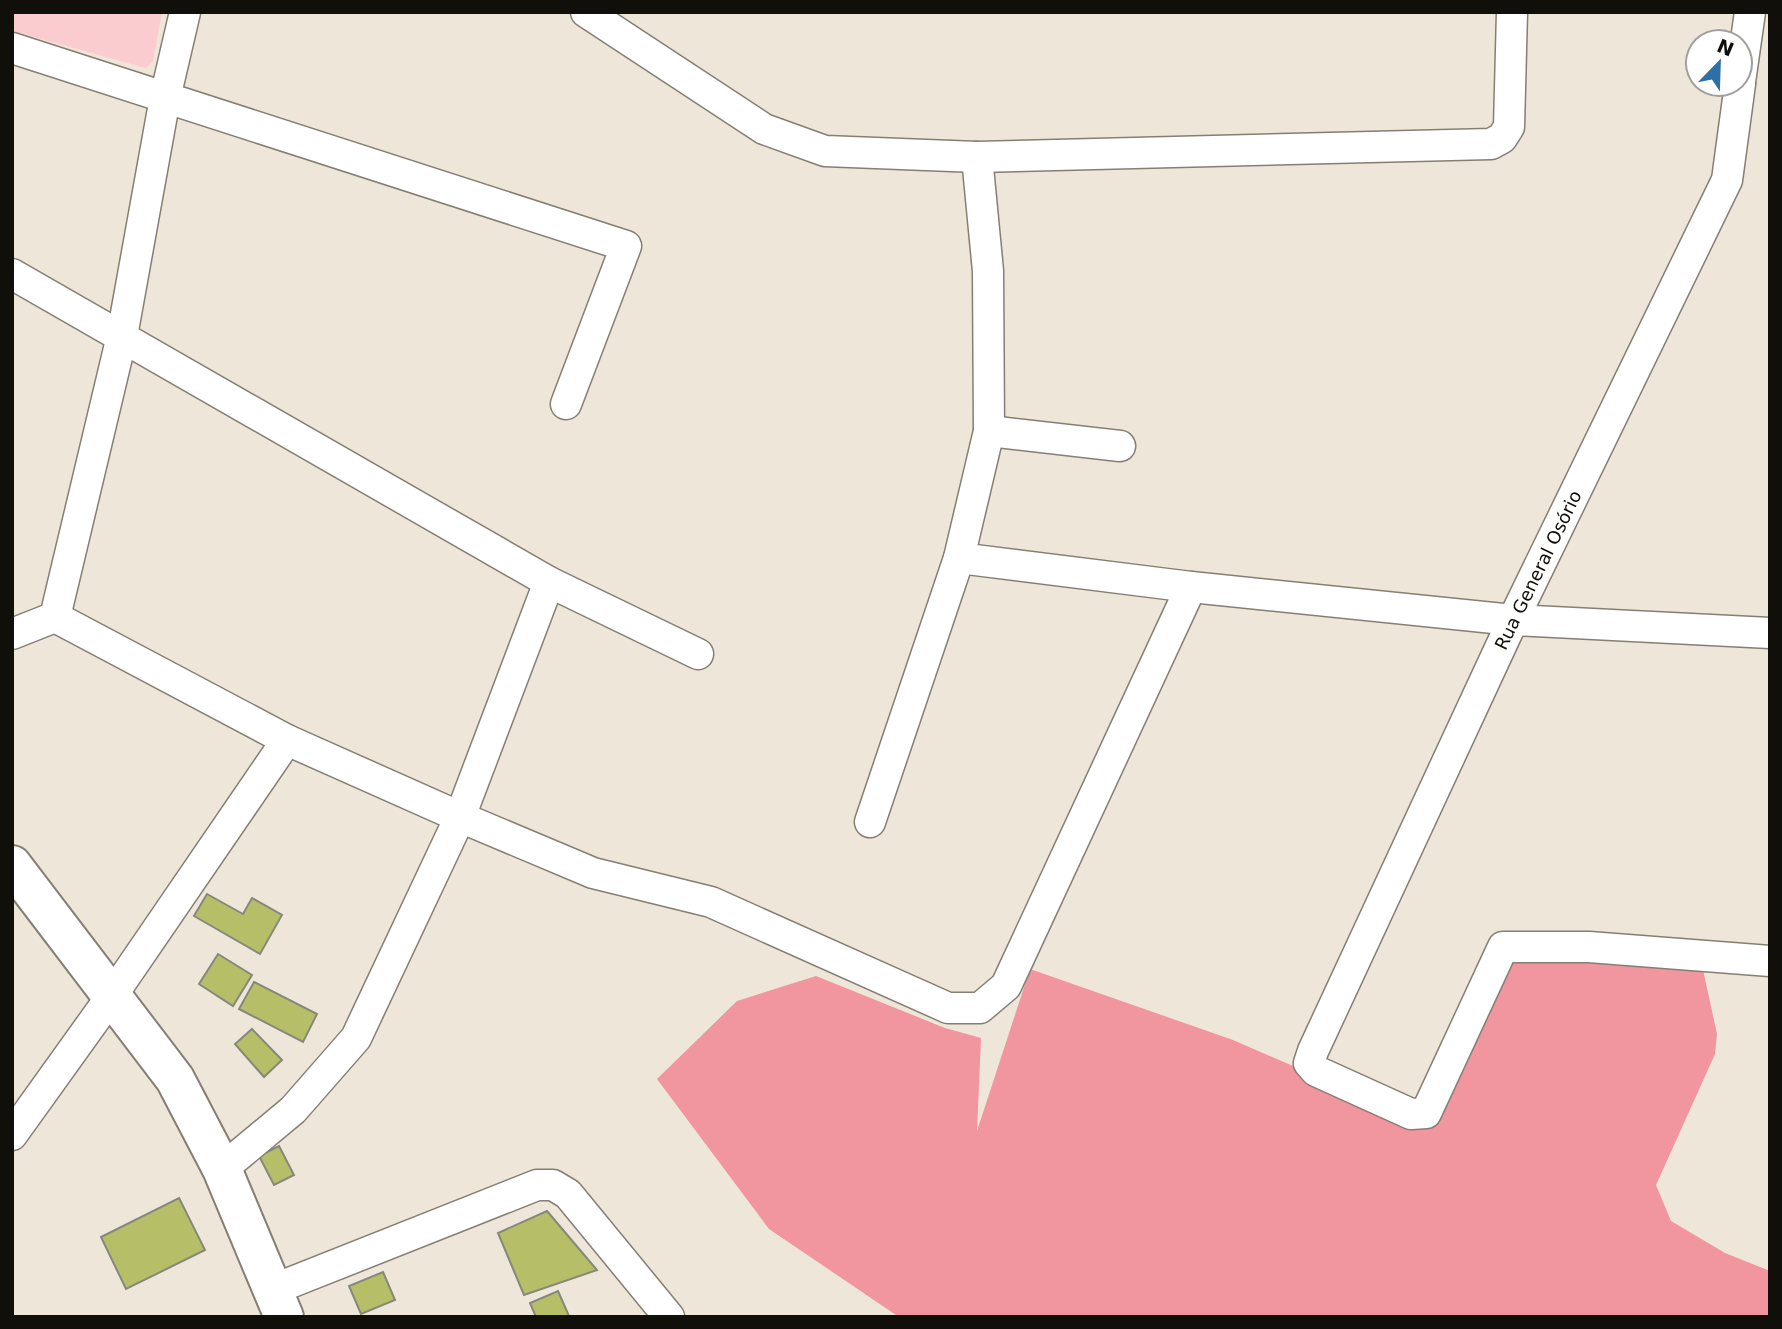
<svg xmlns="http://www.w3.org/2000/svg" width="1782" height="1329" font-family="'DejaVu Sans',sans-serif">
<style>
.green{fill:#facccf}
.forest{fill:#f1959e}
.building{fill:#b6be67;stroke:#86887b;stroke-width:2}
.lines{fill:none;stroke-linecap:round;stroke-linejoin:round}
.minor-casing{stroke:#857e73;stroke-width:33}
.tertiary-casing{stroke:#857e73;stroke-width:42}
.minor{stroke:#fff;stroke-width:30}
.tertiary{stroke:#fff;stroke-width:38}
.labels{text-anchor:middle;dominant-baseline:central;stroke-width:6;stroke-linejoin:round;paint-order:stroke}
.street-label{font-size:18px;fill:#110f0a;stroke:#fff}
</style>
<rect width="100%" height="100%" fill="#eee6d9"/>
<path class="green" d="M 12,12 L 162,12 L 153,61 L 146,68 L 12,31 Z"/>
<path class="forest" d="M 1527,952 L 1702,965 L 1717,1034 L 1715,1054 L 1656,1185 L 1671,1221 L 1725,1253 L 1770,1271 L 1770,1317 L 899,1317 L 769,1229 L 657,1079 L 737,1001 L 816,976 L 945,1028 L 981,1038 L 977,1131 L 1030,969 L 1233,1040 L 1413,1118 L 1505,966 Z"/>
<g class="building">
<path d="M 207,894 L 243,914 L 252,898 L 282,915 L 260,954 L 194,916 Z"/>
<path d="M 218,954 L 252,975 L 233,1006 L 199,984 Z"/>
<path d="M 254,982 L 317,1014 L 303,1042 L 239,1009 Z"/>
<path d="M 252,1029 L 282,1060 L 264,1077 L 235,1044 Z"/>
<path d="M 279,1146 L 294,1175 L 274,1185 L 259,1156 Z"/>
<path d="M 179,1198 L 205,1250 L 126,1289 L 101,1237 Z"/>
<path d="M 547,1211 L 597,1270 L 524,1295 L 498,1233 Z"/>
<path d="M 383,1272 L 395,1300 L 361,1314 L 349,1286 Z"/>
<path d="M 558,1291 L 569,1316 L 536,1317 L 530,1303 Z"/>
</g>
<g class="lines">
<defs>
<g id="minor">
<path d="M 586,12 L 764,129 L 825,151 L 977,157 L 1491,144 L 1502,138 L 1509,127 L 1512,12"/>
<path d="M 12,48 L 626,246 L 566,404"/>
<path d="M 1740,82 L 1750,12"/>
<path d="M 1740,84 L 1727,180 L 1513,620 L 1313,1051 L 1309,1063 L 1316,1071 L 1411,1114 L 1426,1113 L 1503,947 L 1589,947 L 1770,961"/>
<path d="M 12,274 L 549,582 L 698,654"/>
<path d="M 989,431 L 1120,446"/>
<path d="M 959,558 L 1191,587 L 1513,620 L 1770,633"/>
<path d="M 55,617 L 122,336 L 165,98 L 185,12"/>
<path d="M 12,634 L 55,617 L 287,740 L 460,817 L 593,873 L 711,902 L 948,1008 L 980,1008 L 1006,986 L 1191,587"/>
<path d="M 870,822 L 959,558 L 989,431 L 988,271 L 977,157"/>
<path d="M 12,1135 L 111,997 L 287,740"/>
<path d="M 222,1169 L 293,1110 L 356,1038 L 460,817 L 549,582"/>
<path d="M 272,1290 L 537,1185 L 553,1185 L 568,1194 L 669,1317"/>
</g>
<path id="tertiary" d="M 12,865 L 175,1079 L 222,1169 L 284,1317"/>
</defs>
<use href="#minor" class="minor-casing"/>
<use href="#tertiary" class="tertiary-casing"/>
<use href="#minor" class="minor"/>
<use href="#tertiary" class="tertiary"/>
</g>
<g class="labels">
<g class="street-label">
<text transform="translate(1538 570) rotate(-64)">Rua General Osório</text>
</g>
</g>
<rect width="1782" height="1329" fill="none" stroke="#110f0a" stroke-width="28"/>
<g transform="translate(1719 63) rotate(23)"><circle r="33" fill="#ffffff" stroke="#a09f9d" stroke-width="2"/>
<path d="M0-5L12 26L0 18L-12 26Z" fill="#2e70a6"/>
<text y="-10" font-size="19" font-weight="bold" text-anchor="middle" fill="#110f0a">N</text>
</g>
</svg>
